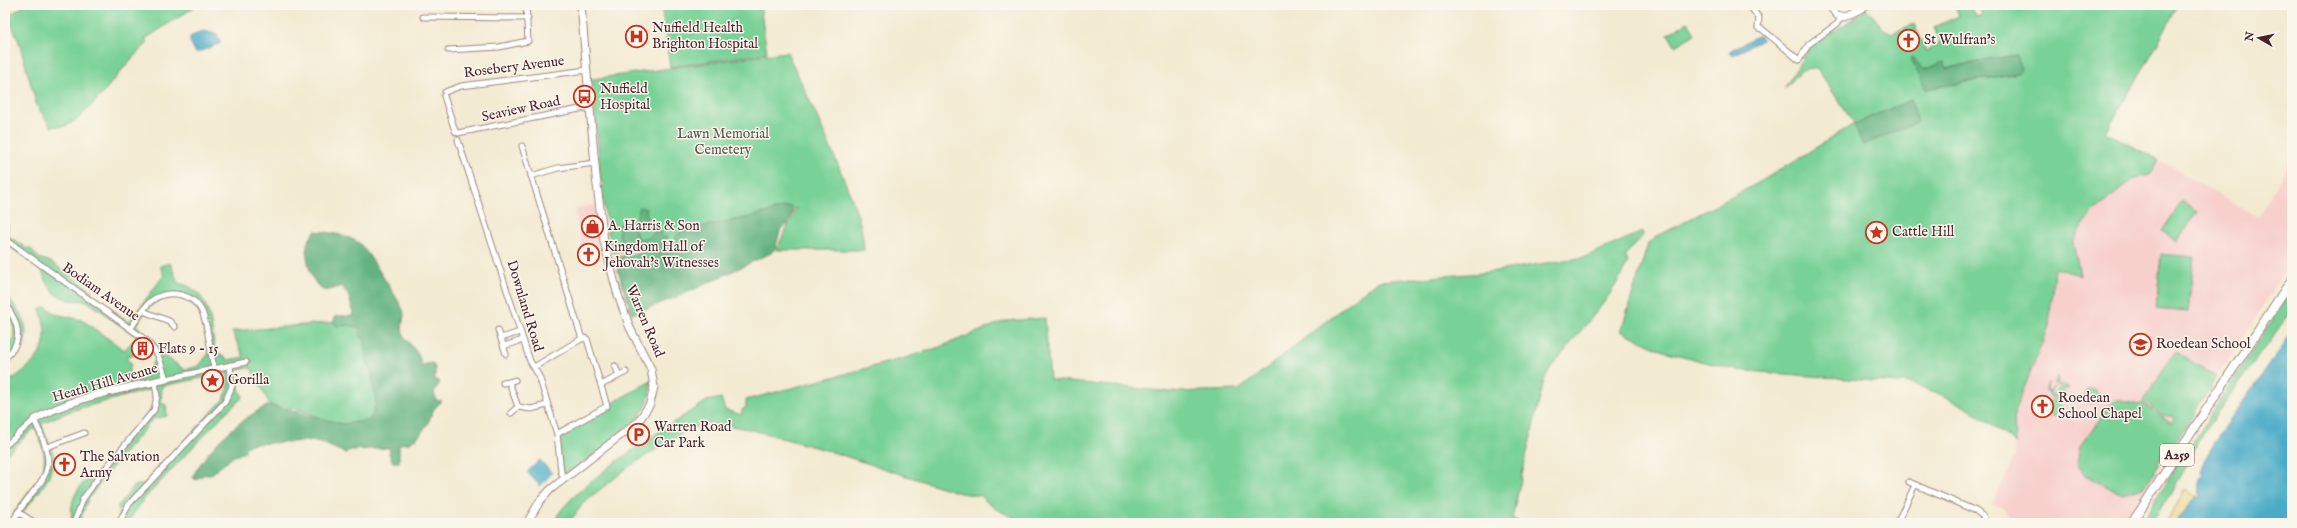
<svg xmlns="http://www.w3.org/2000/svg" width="2297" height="528" font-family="'IM FELL English',serif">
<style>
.built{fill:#f7d0cc}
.green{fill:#78d197;stroke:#617861;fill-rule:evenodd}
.forest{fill:#62b380;stroke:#566956}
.sand{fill:#eeda9e;stroke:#9c7c64}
.water{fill:#48abc7;stroke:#496579}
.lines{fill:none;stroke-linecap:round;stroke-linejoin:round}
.street-casing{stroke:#9e847e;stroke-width:7}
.secondary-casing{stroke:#9e847e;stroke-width:9}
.primary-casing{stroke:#9e847e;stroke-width:10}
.street{stroke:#fff;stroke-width:5}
.secondary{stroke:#fff;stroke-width:7}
.primary{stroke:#fff;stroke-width:8}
.labels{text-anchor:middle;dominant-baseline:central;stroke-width:3;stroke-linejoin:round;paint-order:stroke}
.shield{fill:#fbf7ec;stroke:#7f6065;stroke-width:1}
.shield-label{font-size:13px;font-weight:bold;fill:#4a1f2b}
.poi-label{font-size:14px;fill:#4a1f2b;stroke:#fbf7ec;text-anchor:start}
.street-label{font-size:14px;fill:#4a1f2b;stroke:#fbf7ec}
.park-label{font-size:14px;fill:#58544b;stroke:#fbf7ec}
</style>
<rect width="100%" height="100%" fill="#fbf7ec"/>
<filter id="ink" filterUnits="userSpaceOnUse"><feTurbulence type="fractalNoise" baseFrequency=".025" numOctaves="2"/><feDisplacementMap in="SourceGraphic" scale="8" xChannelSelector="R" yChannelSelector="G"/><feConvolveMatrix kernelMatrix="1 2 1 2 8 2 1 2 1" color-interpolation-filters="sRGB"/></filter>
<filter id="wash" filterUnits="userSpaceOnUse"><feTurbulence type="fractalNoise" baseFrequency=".012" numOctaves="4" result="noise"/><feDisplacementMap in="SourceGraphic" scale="16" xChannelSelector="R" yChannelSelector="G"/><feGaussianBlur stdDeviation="0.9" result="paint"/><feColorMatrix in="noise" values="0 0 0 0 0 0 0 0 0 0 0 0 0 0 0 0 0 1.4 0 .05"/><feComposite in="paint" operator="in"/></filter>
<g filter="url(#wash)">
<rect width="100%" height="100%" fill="#f3ead2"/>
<g class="built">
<path d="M 2292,158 L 2292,260 L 2124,523 L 2022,523 L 2008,516 L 2004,508 L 1992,504 L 2015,455 L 2014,413 L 2049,326 L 2054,267 L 2080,275 L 2073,243 L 2092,213 L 2133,179 L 2150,175 L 2159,160 L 2258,217 Z"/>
<path d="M 595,205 L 602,244 L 582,248 L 575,208 Z"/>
</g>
<g class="green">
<path d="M 25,5 L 192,5 L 193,8 L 145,39 L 147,44 C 124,62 90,116 67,125 C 62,127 56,126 51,127 L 37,106 L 19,42 L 8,16 Z"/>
<path d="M 661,5 L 760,5 L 767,53 L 670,67 Z"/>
<path d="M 1955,5 L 1971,5 L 1976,17 L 1982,15 L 1980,9 L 1991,5 L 2178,5 L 2161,38 L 2106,132 L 2159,160 L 2150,175 L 2133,179 L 2092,213 L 2078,233 L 2073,243 L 2080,275 L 2054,268 L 2049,326 L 2014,413 L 2015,444 C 1987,417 1948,394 1911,384 L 1735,370 L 1664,351 L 1621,331 L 1648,244 L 1656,237 L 1760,182 L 1854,124 L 1817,68 L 1802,71 L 1784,89 L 1809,48 L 1867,9 L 1884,29 L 1892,33 L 1914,24 L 1926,51 L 1940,43 L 1934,27 L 1959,16 ZM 2016,55 L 2021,70 L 2018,73 L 1926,89 L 1922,80 C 1951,65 1984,60 2016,55 Z"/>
<path d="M 1688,22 L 1695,34 L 1675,46 L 1668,34 Z"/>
<path d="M 787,52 C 805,90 822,127 838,165 C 849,193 863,220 864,250 L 776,250 L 797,208 C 748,219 703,238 655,249 L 654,244 L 612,253 L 601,187 L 603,187 L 603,182 L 601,182 L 592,79 Z"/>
<path d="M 2182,201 L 2197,211 L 2177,241 L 2162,231 Z"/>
<path d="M 5,218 L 8,226 L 7,235 L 27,249 L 29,247 L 39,258 L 51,262 L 91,290 L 92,295 L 129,322 L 164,275 L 160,266 L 170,263 L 178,283 C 211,289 211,325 215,351 L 228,360 L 244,357 L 232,332 L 235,331 L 361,320 L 384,426 L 319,429 L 317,416 L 292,408 L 279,409 L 270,405 L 251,368 L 236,370 L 237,383 L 243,397 L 224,414 L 144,499 L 127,523 L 116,523 L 119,515 L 118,506 L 134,486 L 144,484 L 223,400 L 228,389 L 228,373 L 162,386 L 161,403 L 166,405 L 167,416 L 153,419 L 113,466 L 88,499 L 79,523 L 72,523 C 69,503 76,483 96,475 L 148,414 C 153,407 158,397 152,389 L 73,410 L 42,423 C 42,434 52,443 53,455 C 54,485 28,499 17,523 L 8,523 C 28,483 59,481 36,430 L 33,429 L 5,456 L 5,384 C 37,363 54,348 40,309 L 46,307 L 56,314 L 82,320 L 124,350 L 137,337 L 87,301 L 69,300 L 55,294 L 46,282 L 41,268 L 5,243 ZM 178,297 C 206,307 204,327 209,353 L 199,366 L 185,370 L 163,355 L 155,342 L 137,326 C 146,308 157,296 178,297 ZM 137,344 L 145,348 L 149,346 L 156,357 L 144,379 L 131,383 L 129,373 L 131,363 L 127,359 L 127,355 L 147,355 L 135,346 Z"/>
<path d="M 1642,232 L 1644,234 C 1638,242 1631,247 1625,256 L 1628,262 C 1614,294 1589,320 1567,348 C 1557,361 1552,363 1544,380 L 1512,518 L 1522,523 L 1025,523 L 996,509 L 982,498 L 982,496 L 960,493 L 829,451 L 749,429 L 710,423 L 687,430 L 630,466 L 584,502 L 569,523 L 554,523 C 564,490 675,422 707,401 L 721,398 L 725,410 L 742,415 L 742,410 L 746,407 L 746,400 L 905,358 L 937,348 L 1005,321 L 1045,318 L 1050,380 L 1171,392 L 1239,390 L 1368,288 L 1379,281 L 1483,273 L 1585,257 Z"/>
<path d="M 2161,254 L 2194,257 L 2188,312 L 2156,309 Z"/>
<path d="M 2292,290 L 2292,310 L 2203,432 L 2171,493 L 2151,523 L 2140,523 L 2146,516 L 2157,496 Z"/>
<path d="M 5,294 C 21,312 31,324 23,348 L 5,361 C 5,348 13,346 14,332 C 14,324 9,320 6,312 C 3,308 5,299 5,294 Z"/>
<path d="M 2176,352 L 2217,377 L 2179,437 L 2162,455 L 2159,465 L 2144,487 L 2122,493 L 2114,491 L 2085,475 L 2077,463 L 2080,446 L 2112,402 L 2116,400 L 2140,405 L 2142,403 L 2172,423 L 2174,417 L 2163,415 L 2143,401 L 2150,390 L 2152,390 L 2152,387 Z"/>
<path d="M 2057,377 L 2058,386 L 2061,387 L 2063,384 L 2069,388 L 2063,391 L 2065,393 L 2062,393 L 2057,399 L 2059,402 L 2051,396 L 2049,397 L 2050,395 L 2044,390 L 2049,383 L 2046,390 L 2049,392 L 2054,387 L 2050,393 L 2053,395 L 2061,388 L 2053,384 Z"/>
<path d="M 651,381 C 650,391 649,400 645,408 C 637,423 578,469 563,475 L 558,434 Z"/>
<circle cx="2091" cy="396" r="7"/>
<path d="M 2052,399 L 2061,407 L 2054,417 L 2044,408 Z"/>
</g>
<g class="forest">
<path d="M 2017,55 L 2021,70 L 2018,73 L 1926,89 L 1910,58 L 1913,57 L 1923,70 L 1944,62 L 1947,69 L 1977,61 Z"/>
<path d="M 1911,100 L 1918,122 L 1863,145 L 1854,124 Z"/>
<path d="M 640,207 L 646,209 L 648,222 L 643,225 L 639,223 L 636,219 Z"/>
<path d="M 785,207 L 791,207 L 794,210 L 787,225 L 781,228 L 775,249 L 771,253 L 680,296 L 632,314 L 614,258 L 644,251 L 637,243 C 623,251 617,237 619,225 L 632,222 L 638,239 L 648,237 L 658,230 L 662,237 L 667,237 L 668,246 L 673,245 L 676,236 L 685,230 L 750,217 Z"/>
<path d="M 315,231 C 328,232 348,235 359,243 C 364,246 400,302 403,310 C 406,317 400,326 403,334 C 408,344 421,353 421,365 L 432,363 L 435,368 L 435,380 L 439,381 L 439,384 L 434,392 L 436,401 L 442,401 L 434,409 L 427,425 L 418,437 L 409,443 L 399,444 L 399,462 L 393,462 L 389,454 L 390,448 L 350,450 L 345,453 L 320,442 L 307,441 L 251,444 L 245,448 L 245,452 L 234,456 L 210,475 L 205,474 L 195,480 L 193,476 C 208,448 239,419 269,405 L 343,424 L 370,420 L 376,404 L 371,370 L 365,357 L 365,340 L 360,336 L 360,328 L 349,325 L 337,326 L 333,322 L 336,316 L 354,316 L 349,297 L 342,286 C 337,288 328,291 324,290 C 311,286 305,256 307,245 C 308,240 313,235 315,231 Z"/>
</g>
<path class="sand" d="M 2184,491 L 2188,491 L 2199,498 L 2176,523 L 2165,523 Z"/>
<g class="water">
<path d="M 203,31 L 217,34 L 221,43 L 196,53 L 190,42 L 190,37 Z"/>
<path d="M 1759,35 L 1762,37 L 1762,40 L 1733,55 L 1730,54 L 1731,50 Z"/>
<path d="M 2292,332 L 2292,523 L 2173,523 L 2197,496 L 2202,498 C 2197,491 2198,480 2203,473 L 2200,471 L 2204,461 L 2216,440 Z"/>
<path d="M 540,460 L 552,473 L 540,486 L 527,472 Z"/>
</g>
</g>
<g filter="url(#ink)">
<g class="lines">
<defs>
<g id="street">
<path d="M 1749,5 L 1759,18 L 1758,28 L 1762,29 L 1799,60 L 1809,44 L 1837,24 L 1842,17"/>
<path d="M 423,17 L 528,18"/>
<path d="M 448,50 L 499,47 L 528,41 L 526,5"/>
<path d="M 445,92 L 461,86 L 587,70"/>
<path d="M 444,96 L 455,131 L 458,133 L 590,107"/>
<path d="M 458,140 L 530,361 L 539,376 L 557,434 L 561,472 L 564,478"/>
<path d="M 522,146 L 582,339"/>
<path d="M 531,176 L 558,168 L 595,163"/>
<path d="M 5,225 L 5,231"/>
<path d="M 5,239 L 146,340 L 158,355 L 166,379 L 246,362"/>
<path d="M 5,304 C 19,322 24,342 5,358"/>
<path d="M 143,311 L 169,321 L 175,327"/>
<path d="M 131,328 C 137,319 143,308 151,301 C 168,288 195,293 203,314 C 209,331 210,351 214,368"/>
<path d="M 498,330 L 506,354"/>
<path d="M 501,338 L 520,332"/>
<path d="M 504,346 L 523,340"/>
<path d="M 615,366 L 619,375"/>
<path d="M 534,367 L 583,338 L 587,339 L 607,406 L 557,434"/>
<path d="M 515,380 L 509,382 L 518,407 L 531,409 L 547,405"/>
<path d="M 503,383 L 509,382"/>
<path d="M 601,385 L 626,372"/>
<path d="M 511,413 L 518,407"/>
<path d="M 5,446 L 34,420 C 66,481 36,476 12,523"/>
<path d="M 47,447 L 84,433"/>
<path d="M 1909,482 L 1976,511 L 1984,517 L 1983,523"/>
<path d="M 18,512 L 35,523"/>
<path d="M 74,523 L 83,499 L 100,475 L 154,410 L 157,396 L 155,382"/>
<path d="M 119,523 L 129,504 L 225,402 L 232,386 L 230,365"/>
<path d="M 1897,523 L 1915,485"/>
</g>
<g id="secondary">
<path d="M 1829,5 L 1837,15 L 1845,17 L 1869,5"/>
<path d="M 34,420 C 71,397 124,389 166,379"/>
<path d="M 527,523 L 540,501 L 551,489 L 638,422 L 650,404 L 654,387 L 651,369 L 630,328 L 617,292 L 604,241 L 596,177 L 581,5"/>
</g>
<path id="primary" d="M 2132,523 L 2292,279"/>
</defs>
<use href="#street" class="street-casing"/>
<use href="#secondary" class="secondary-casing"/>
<use href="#primary" class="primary-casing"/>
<use href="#street" class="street"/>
<use href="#secondary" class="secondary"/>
<use href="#primary" class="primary"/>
</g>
</g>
<defs>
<symbol id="hospital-ring" viewBox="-11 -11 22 22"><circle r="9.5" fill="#fbf7ec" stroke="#c8321e" stroke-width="1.5"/><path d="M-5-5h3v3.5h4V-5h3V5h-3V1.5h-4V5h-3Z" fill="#c8321e"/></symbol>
<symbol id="church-ring" viewBox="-11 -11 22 22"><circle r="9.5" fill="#fbf7ec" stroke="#c8321e" stroke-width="1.5"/><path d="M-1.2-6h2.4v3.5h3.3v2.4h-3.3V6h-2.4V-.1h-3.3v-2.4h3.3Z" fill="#c8321e"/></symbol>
<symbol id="bus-ring" viewBox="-11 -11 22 22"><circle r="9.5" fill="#fbf7ec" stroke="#c8321e" stroke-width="1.5"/><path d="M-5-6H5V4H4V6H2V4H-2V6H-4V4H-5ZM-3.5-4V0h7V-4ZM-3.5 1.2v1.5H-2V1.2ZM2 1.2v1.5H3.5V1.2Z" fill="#c8321e"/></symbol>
<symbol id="shop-ring" viewBox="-11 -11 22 22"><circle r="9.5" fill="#fbf7ec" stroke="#c8321e" stroke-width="1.5"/><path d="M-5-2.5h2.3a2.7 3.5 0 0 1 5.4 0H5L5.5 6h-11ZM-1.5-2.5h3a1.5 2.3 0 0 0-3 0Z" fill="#c8321e"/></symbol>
<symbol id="sight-ring" viewBox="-11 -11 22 22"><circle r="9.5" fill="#fbf7ec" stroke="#c8321e" stroke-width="1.5"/><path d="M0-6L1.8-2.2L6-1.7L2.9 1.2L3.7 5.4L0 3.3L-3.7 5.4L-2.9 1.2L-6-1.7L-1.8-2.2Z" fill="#c8321e"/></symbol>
<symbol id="school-ring" viewBox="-11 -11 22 22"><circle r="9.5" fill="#fbf7ec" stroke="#c8321e" stroke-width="1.5"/><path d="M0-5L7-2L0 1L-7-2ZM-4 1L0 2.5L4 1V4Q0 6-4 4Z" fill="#c8321e"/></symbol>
<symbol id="building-ring" viewBox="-11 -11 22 22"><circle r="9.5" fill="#fbf7ec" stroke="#c8321e" stroke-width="1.5"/><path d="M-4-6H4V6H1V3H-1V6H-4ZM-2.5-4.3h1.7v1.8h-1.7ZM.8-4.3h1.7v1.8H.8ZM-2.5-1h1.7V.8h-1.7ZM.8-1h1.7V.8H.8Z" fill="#c8321e"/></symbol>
<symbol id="parking-ring" viewBox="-11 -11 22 22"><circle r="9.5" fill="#fbf7ec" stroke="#c8321e" stroke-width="1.5"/><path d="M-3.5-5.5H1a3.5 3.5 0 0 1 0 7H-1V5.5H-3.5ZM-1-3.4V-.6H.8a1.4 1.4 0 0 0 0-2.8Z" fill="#c8321e"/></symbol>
</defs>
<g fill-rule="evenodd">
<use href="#hospital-ring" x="624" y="24" width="25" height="25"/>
<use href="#church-ring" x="1896" y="28" width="25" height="25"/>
<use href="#bus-ring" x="572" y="84" width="25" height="25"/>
<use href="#shop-ring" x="580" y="214" width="25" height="25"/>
<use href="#sight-ring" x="1864" y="220" width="25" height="25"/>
<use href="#church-ring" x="576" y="242" width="25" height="25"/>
<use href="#school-ring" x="2128" y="332" width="25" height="25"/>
<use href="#building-ring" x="130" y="336" width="25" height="25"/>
<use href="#sight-ring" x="200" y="368" width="25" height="25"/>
<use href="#church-ring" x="2030" y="394" width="25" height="25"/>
<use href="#parking-ring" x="626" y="422" width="25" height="25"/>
<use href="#church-ring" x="52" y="452" width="25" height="25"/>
</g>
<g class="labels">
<rect class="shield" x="2160" y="444" width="34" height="22" rx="3"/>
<g class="shield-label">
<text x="2177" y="455">A259</text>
</g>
<g class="poi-label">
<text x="652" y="28">Nuffield Health<tspan x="652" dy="16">Brighton Hospital</tspan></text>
<text x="1924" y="40">St Wulfran's</text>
<text x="600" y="89">Nuffield<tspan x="600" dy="16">Hospital</tspan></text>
<text x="608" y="226">A. Harris &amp; Son</text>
<text x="1892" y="232">Cattle Hill</text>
<text x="604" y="247">Kingdom Hall of<tspan x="604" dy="16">Jehovah's Witnesses</tspan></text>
<text x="2156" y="344">Roedean School</text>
<text x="158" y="349">Flats 9 - 15</text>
<text x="228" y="380">Gorilla</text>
<text x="2058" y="398">Roedean<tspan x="2058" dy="16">School Chapel</tspan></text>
<text x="654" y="427">Warren Road<tspan x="654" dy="16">Car Park</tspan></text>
<text x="80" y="457">The Salvation<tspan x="80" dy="16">Army</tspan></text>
</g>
<g class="street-label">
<text transform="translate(514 67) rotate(-7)">Rosebery Avenue</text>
<text transform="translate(521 109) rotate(-12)">Seaview Road</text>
<text transform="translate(101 292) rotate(35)">Bodiam Avenue</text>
<text transform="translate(525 306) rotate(73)">Downland Road</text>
<text transform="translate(645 321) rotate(67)">Warren Road</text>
<text transform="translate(105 383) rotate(-16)">Heath Hill Avenue</text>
</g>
<g class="park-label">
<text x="723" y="134">Lawn Memorial<tspan x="723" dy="16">Cemetery</tspan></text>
</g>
</g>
<rect width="2297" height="528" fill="none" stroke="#fbf7ec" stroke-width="20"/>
<g transform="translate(2259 38) rotate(279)" stroke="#fbf7ec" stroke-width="3" paint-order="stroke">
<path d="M0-3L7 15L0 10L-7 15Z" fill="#4a1f2b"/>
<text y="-6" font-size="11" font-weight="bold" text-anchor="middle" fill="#4a1f2b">N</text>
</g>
</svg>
